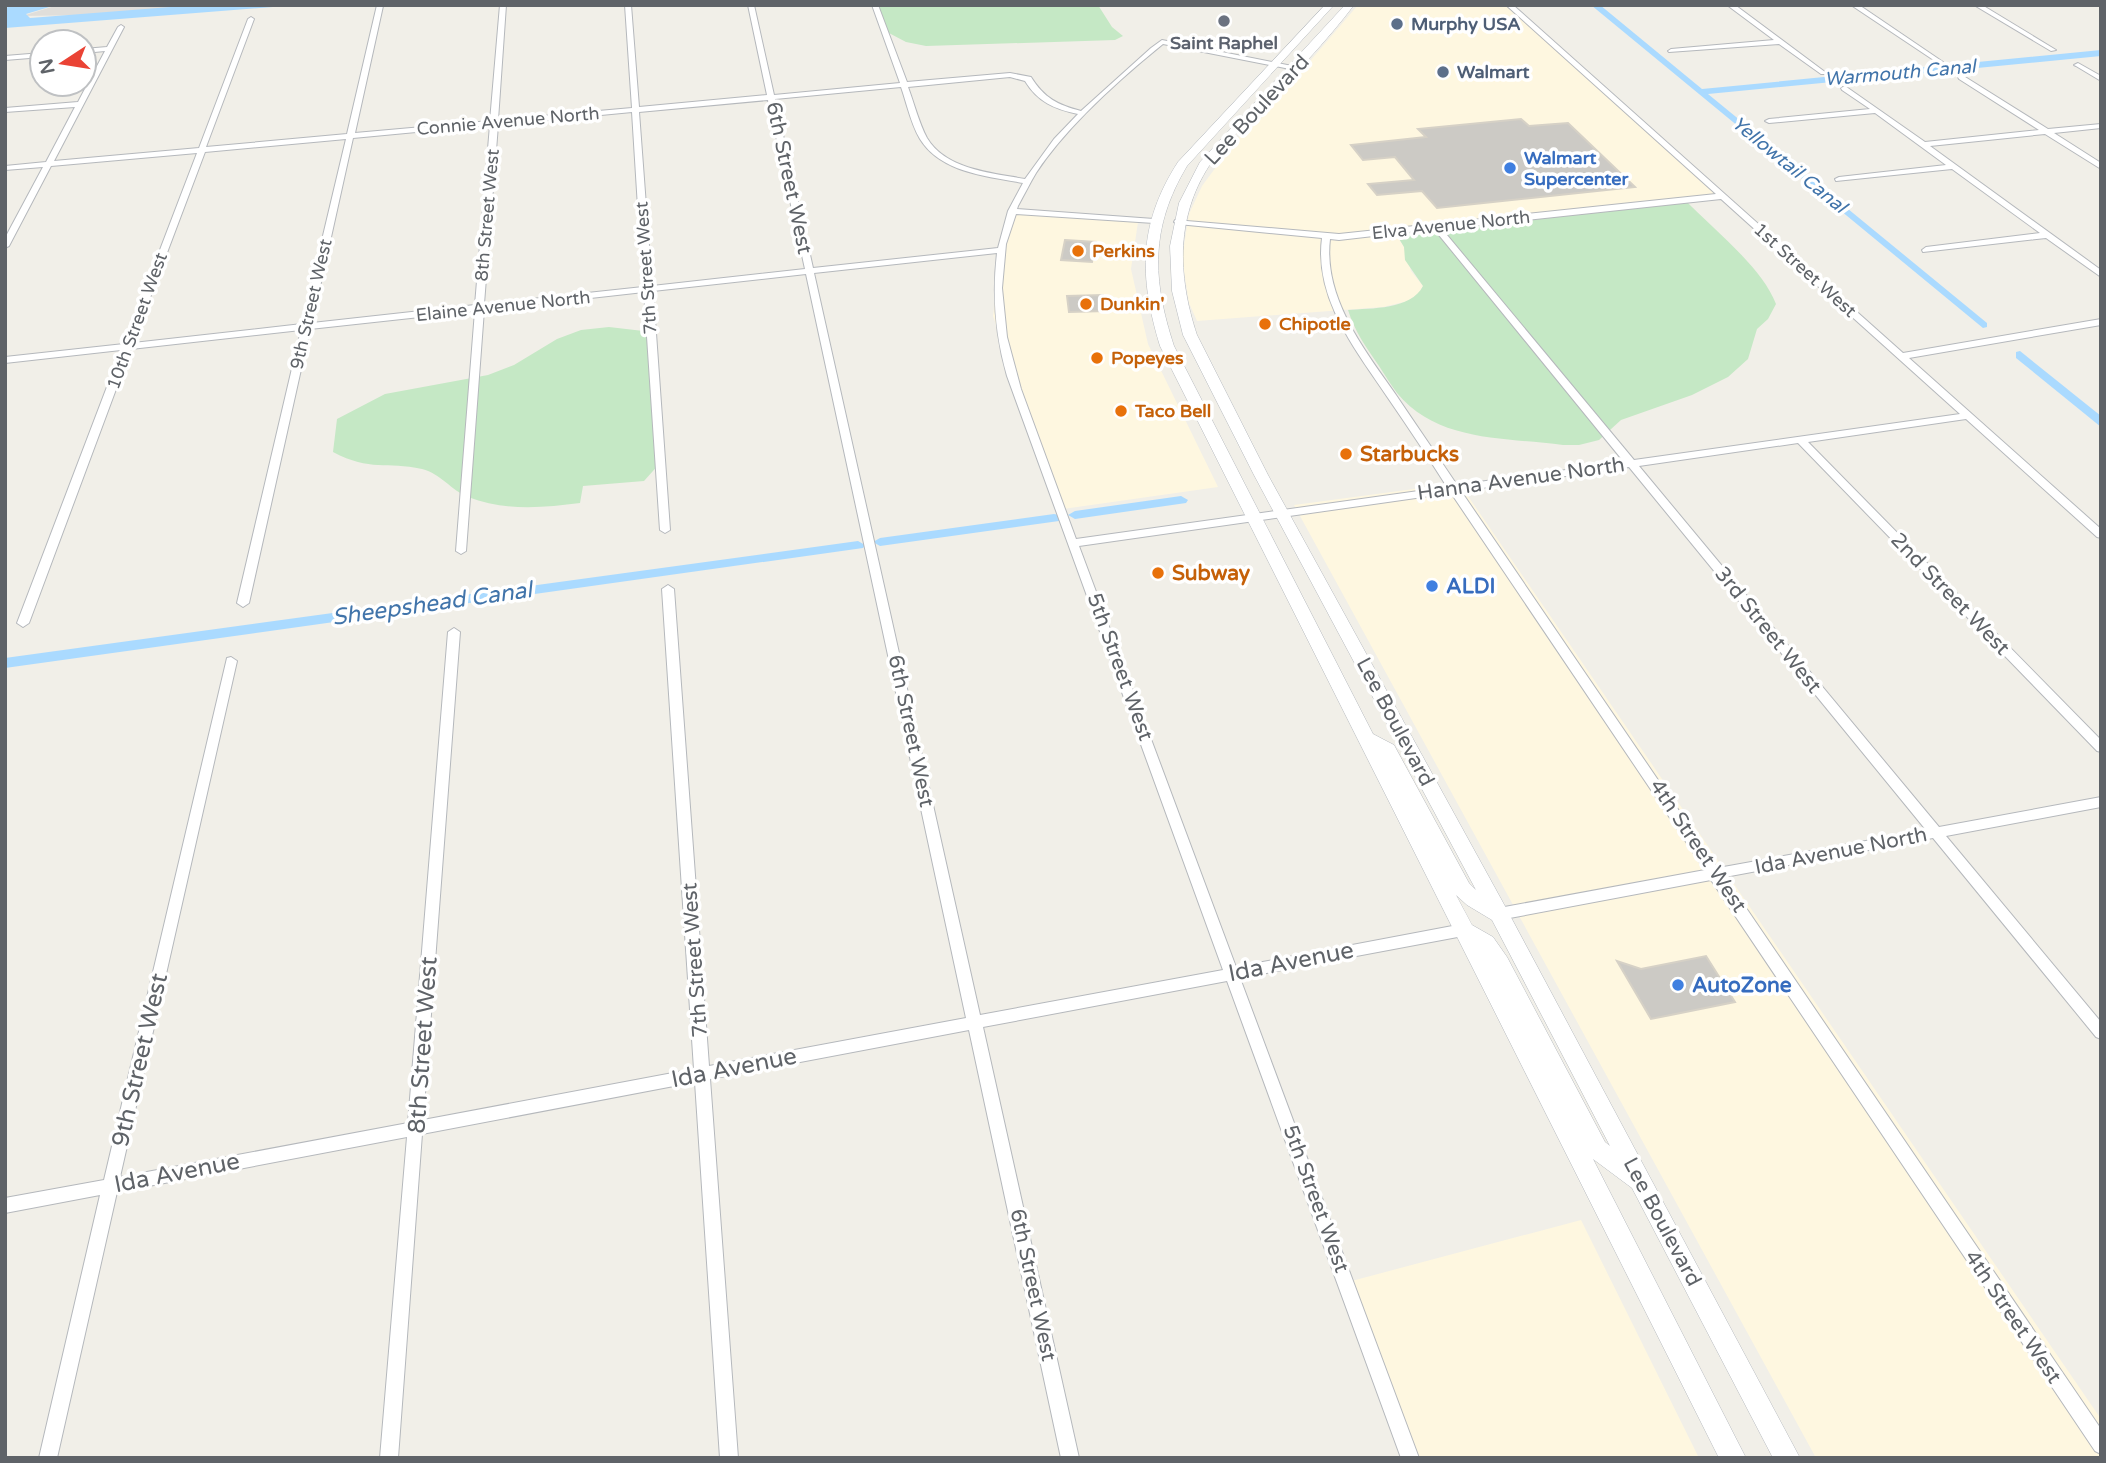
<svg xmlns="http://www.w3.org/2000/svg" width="2106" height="1463" font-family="'Varela Round',sans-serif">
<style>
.commercial{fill:#fef7e0}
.industrial{fill:#e0deda}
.green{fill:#c5e8c5}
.water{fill:#aadaff}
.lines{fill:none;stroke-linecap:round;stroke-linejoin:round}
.canal{fill:#aadaff;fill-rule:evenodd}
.building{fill:#cccac5;stroke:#d6d1c6;stroke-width:2}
.street-casing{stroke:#b5b8bc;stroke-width:2}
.secondary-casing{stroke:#b6babf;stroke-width:1}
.street{fill:#fff;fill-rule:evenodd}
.secondary{fill:#fff;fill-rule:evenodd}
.worship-dot{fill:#6b7280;stroke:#fff;stroke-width:2.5}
.service-dot{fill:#5c6f8a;stroke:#fff;stroke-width:2.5}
.shop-dot{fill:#3f7fe0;stroke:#fff;stroke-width:2.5}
.food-dot{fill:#e8710a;stroke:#fff;stroke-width:2.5}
.labels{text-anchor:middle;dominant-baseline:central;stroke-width:7;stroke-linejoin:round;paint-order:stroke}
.far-service-label{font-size:18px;font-weight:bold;fill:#4e5e75;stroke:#fff;text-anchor:start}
.far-worship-label{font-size:18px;font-weight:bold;fill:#5b616d;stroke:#fff}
.far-street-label{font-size:18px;fill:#5f6368;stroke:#fff}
.far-shop-label{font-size:18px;font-weight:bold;fill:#366cbe;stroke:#fff;text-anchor:start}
.far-food-label{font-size:18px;font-weight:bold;fill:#c56008;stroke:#fff;text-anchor:start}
.far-water-label{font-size:19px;font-style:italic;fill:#4174aa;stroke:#fff}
.street-label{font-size:21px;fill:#5f6368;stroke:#fff}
.food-label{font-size:21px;font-weight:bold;fill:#c56008;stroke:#fff;text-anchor:start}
.shop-label{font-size:21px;font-weight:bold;fill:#366cbe;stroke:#fff;text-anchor:start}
.water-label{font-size:23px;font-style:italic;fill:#4174aa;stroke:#fff}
.near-street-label{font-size:24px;fill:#5f6368;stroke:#fff}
</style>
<rect width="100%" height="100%" fill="#f1efe8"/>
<g class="commercial">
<path d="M 1358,5 L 1510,5 L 1723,196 L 1395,233 L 1404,247 L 1411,271 L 1423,286 L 1419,293 L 1408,301 L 1383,307 L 1197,321 L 1189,303 L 1182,258 L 1189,214 L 1202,186 L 1236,140 L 1257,123 Z"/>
<path d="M 1017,210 L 1138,222 L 1131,269 L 1148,344 L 1218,487 L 1056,510 L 1041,457 L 993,316 L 1003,240 Z"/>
<path d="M 1459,483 L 2101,1419 L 2101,1458 L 1816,1458 L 1294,505 Z"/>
<path d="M 1581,1220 L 1699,1458 L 1408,1458 L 1344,1283 Z"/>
</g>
<path class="industrial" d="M 58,5 L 216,5 L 89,15 L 22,16 Z"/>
<g class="green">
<path d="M 877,5 L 1098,5 L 1112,27 L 1123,36 L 1115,40 L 926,46 L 906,42 L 887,32 Z"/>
<path d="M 1685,200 C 1713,229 1762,267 1776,304 L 1768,319 L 1757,329 L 1748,359 L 1728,377 L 1692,395 L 1621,420 L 1599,440 L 1579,445 L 1563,445 C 1506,437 1438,443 1397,393 C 1391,385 1385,375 1379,366 C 1366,347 1355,332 1348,310 C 1371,308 1411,310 1423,286 L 1405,260 L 1404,247 L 1395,232 Z"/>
<path d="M 609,327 L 652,332 L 661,462 L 644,481 L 583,486 L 580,503 C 542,508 504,511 468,497 C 451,490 441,474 422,469 C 386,461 371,472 333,452 L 337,419 L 385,394 L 488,375 L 514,365 L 557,339 L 581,330 Z"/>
</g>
<path class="water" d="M 15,5 L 56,5 L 26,14 L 30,18 L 196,5 L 298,5 L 5,28 L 5,8 Z"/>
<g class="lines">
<g class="canal">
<path d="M 1591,5 L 1600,5 L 1702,89 L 2101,50 L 2101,56 L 1708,94 L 1987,323 L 1987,327 L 1983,328 Z"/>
<path d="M 2020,351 L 2101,416 L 2101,427 L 2016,358 L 2016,352 Z"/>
<path d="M 1181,496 L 1188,500 L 1186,503 L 1075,519 L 1068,515 L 1075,511 Z"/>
<path d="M 1054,514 L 1059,515 L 1061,518 L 1059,521 L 880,546 L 873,542 L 880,538 Z"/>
<path d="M 858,541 L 865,545 L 863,548 L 5,668 L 5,658 Z"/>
</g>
</g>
<g class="building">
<path d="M 1521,119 L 1529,126 L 1568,123 L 1635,187 L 1437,208 L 1422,191 L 1377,195 L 1368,184 L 1414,180 L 1395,157 L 1363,160 L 1351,145 L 1426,137 L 1418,129 Z"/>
<path d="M 1065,240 L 1096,242 L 1092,262 L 1061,260 Z"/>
<path d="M 1103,295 L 1106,311 L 1069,312 L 1067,296 Z"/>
<path d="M 1706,956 L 1735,1002 L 1651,1019 L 1617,961 L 1641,969 Z"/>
</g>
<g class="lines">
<defs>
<g id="street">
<path d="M 377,5 L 383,6 L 355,133 L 490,121 L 500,5 L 506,5 L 498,120 L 632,108 L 625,5 L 631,5 L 639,107 L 767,95 L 748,5 L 754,5 L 774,95 L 900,83 L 872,5 L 878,5 L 907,82 L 1010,73 L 1031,77 C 1044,98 1058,105 1081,111 L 1151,48 L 1162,40 L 1297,67 L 1297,69 L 1295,70 L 1163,44 C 1121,78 1066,127 1036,173 C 1030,183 1024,195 1018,206 L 1017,209 L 1154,219 L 1158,221 L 1154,223 L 1016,214 L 1006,244 L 1002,288 L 1007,337 L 1021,389 L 1076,539 L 1447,487 C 1428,457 1408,427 1388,398 C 1356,350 1314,299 1322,238 L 1178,224 L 1174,222 L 1175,220 L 1339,234 L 1716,194 L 1506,5 L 1513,5 L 1903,353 L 2101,319 L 2101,325 L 1909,358 L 2101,529 L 2101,538 L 2097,537 L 1966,419 L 1808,442 L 2101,740 L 2101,752 L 2097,751 L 1798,443 L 1639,466 L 1939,827 L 2101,797 L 2101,807 L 1946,836 L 2101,1022 L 2101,1039 L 2096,1037 L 1933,838 L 1725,877 L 2101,1429 L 2101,1454 L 2095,1451 L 1711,880 L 1499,920 L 1494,918 L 1492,914 L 1494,910 L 1499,908 L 1705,870 L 1451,493 L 1079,546 L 1236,967 L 1463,924 L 1468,926 L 1470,930 L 1468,934 L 1463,936 L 1240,978 L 1419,1458 L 1401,1458 L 1227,981 L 983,1027 L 1079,1458 L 1061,1458 L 969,1030 L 710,1079 L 738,1458 L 720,1458 L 695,1082 L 422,1134 L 398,1458 L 380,1458 L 407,1137 L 117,1192 L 57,1458 L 39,1458 L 100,1195 L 5,1213 L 5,1198 L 104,1180 L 227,658 L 231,657 L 237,661 L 120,1177 L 408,1123 L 448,632 L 454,628 L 460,632 L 423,1120 L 694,1069 L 662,589 L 668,585 L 674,589 L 709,1066 L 966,1018 L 806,274 L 653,291 L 670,530 L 665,533 L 660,530 L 644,292 L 484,310 L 466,551 L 461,554 L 456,551 L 475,311 L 310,329 L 249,603 L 243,607 L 237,603 L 301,330 L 131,349 L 29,623 L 23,627 L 17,623 L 121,350 L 5,363 L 5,357 L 124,344 L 197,153 L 51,166 L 9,246 L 5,248 L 5,238 L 43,167 L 5,170 L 5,166 L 46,162 L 75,107 L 5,112 L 5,108 L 78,102 L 105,51 L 84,53 L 84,49 L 107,47 L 118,27 L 121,25 L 124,27 L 54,161 L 199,148 L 248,19 L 251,17 L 254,19 L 206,147 L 347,134 ZM 1010,77 L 1025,81 C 1038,102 1054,109 1078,114 L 1054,139 L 1025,179 C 993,173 946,170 927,138 C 919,123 914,103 908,87 ZM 901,87 C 907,104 911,124 920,139 C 941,173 987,176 1023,183 L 1008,211 L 998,248 L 813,268 L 775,99 ZM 768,100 L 805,269 L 652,286 L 639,112 ZM 632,112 L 643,287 L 484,304 L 498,125 ZM 490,125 L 475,305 L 312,323 L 353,138 ZM 346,139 L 302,324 L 133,343 L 205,152 ZM 1721,199 L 1960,414 L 1634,460 L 1442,229 ZM 1434,229 L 1624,462 L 1457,485 C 1437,455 1416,425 1396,395 C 1364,349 1323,298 1330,239 L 1339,240 ZM 997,253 C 992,296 995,334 1007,376 L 1223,970 L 980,1015 L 814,273 ZM 1629,467 L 1926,830 L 1718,868 L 1461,491 Z"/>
<path d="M 1727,5 L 1735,5 L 1825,72 L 1825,74 L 1821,74 L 1779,44 L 1669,52 L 1668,51 L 1671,49 L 1774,40 Z"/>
<path d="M 1851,5 L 1859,5 L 1943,62 L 1938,63 Z"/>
<path d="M 1974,5 L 1982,5 L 2056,50 L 2051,51 Z"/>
<path d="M 42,53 L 42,57 L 5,60 L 5,56 Z"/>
<path d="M 2078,63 L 2101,76 L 2101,81 L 2076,66 L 2074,65 Z"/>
<path d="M 1962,75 L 2048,129 L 2101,124 L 2101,128 L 2054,133 L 2101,163 L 2101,169 L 2045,134 L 1930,146 L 2101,270 L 2101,277 L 2046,238 L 1923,252 L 1922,250 L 1926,247 L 2040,233 L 1952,169 L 1836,181 L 1835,179 L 1839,177 L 1946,165 L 1875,113 L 1769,123 L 1765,121 L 1769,119 L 1870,109 L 1842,90 L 1841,88 L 1845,86 L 1925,142 L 2039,130 L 1959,79 L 1958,77 Z"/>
</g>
<path id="secondary" d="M 1325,5 L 1334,5 L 1187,166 C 1150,228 1152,279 1174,346 L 1373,734 L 1394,745 L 1469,883 L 1476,890 L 1254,475 L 1183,335 L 1172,291 L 1170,246 L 1179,203 L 1200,162 L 1345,5 L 1354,5 C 1326,42 1293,76 1261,109 C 1244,126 1227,141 1213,160 C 1175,214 1177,275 1197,335 L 1268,475 L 1506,908 L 1800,1458 L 1773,1458 L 1632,1188 L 1593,1159 L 1746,1458 L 1719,1458 L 1160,346 C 1139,277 1138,224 1178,162 ZM 1456,895 L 1467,905 L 1492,920 L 1610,1146 L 1605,1142 L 1507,957 L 1493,937 L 1472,925 Z"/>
</defs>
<use href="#street" class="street-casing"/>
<use href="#secondary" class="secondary-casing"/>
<use href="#street" class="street"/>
<use href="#secondary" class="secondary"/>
</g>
<circle class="worship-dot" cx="1224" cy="21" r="7"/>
<g class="service-dot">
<circle cx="1397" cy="24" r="7"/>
<circle cx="1443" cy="72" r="7"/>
</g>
<g class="shop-dot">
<circle cx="1510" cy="168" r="7"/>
<circle cx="1432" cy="586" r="7"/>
<circle cx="1678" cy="985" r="7"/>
</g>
<g class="food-dot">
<circle cx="1078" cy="251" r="7"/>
<circle cx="1086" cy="304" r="7"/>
<circle cx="1265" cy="324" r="7"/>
<circle cx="1097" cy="358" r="7"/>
<circle cx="1121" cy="411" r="7"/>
<circle cx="1346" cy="454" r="7"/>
<circle cx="1158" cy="573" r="7"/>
</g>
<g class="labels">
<g class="far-service-label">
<text x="1411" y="24">Murphy USA</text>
<text x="1457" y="72">Walmart</text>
</g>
<g class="far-worship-label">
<text x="1224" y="43">Saint Raphel</text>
</g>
<g class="far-street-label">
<text transform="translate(508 121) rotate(-5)">Connie Avenue North</text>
<text transform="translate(487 215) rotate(-85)">8th Street West</text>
<text transform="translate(1451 225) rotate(-6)">Elva Avenue North</text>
<text transform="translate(646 268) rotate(-94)">7th Street West</text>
<text transform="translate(1805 270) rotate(42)">1st Street West</text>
<text transform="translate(311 304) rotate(-77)">9th Street West</text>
<text transform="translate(503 306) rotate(-6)">Elaine Avenue North</text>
<text transform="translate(137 321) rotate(-70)">10th Street West</text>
</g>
<g class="far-shop-label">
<text x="1524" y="158">Walmart<tspan x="1524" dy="21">Supercenter</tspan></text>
</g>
<g class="far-food-label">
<text x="1092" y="251">Perkins</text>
<text x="1100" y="304">Dunkin'</text>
<text x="1279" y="324">Chipotle</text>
<text x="1111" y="358">Popeyes</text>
<text x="1135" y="411">Taco Bell</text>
</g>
<g class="far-water-label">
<text transform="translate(1900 73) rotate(-5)">Warmouth Canal</text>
<text transform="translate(1789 165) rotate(39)">Yellowtail Canal</text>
</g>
<g class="street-label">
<text transform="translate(1257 110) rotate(-47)">Lee Boulevard</text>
<text transform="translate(789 178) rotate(78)">6th Street West</text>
<text transform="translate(1521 479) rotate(-8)">Hanna Avenue North</text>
<text transform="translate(1950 594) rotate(46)">2nd Street West</text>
<text transform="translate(1768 630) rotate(51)">3rd Street West</text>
<text transform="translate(1120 667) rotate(70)">5th Street West</text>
<text transform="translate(1395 722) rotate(62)">Lee Boulevard</text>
<text transform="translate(911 731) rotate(78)">6th Street West</text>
<text transform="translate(1698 846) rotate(56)">4th Street West</text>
<text transform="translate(1841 851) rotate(-11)">Ida Avenue North</text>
<text transform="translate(695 960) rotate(-94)">7th Street West</text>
<text transform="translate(1316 1199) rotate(70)">5th Street West</text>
<text transform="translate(1662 1222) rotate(62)">Lee Boulevard</text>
<text transform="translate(1033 1285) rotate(78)">6th Street West</text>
<text transform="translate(2013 1317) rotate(56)">4th Street West</text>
</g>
<g class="food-label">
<text x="1360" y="454">Starbucks</text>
<text x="1172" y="573">Subway</text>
</g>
<g class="shop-label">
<text x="1446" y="586">ALDI</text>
<text x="1692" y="985">AutoZone</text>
</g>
<g class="water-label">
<text transform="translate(432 604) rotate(-8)">Sheepshead Canal</text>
</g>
<g class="near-street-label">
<text transform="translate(1291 962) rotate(-11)">Ida Avenue</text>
<text transform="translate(423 1045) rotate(-86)">8th Street West</text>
<text transform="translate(140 1060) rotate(-77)">9th Street West</text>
<text transform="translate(734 1068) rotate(-11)">Ida Avenue</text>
<text transform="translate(177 1173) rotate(-11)">Ida Avenue</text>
</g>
</g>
<rect width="2106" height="1463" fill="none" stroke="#5f6368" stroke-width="14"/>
<g transform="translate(63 63) rotate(258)"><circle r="33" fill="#ffffff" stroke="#bfc1c3" stroke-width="2"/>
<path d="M0-5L12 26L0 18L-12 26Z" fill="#ea4335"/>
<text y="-10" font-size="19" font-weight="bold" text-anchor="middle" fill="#5f6368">N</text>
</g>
</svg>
